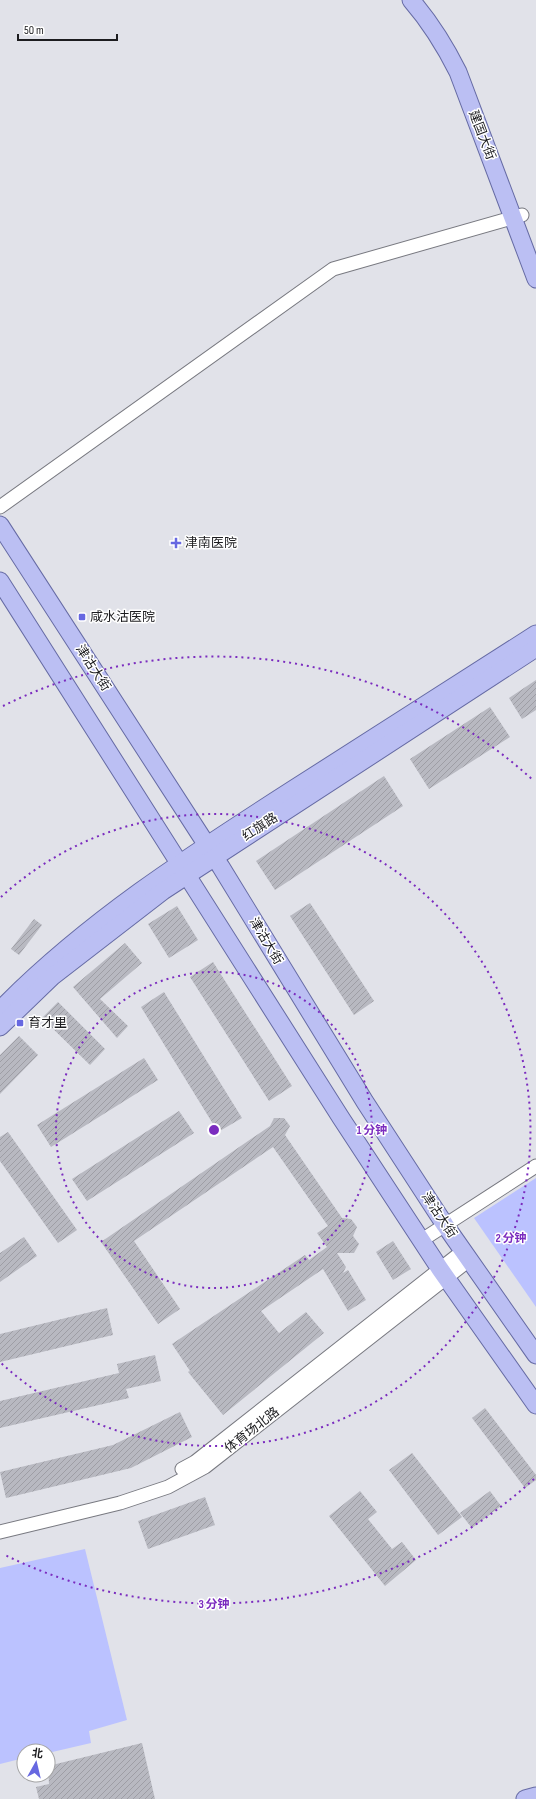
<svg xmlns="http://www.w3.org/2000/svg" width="536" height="1799" font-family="'Sofia Sans Condensed','Noto Sans SC',sans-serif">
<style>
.green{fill:#bbc2ff}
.building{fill:url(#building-hatch)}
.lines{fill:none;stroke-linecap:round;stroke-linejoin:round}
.minor-casing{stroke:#787980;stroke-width:15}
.major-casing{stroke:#666ba4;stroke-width:19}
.minor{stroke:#fff;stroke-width:13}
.major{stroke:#bbbff3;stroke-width:17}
.ring{fill:none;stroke:#7b2cbf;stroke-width:2;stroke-dasharray:2 4}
.poi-dot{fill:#6768e1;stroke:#fff;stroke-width:1.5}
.labels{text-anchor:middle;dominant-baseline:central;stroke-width:3;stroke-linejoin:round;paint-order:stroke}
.street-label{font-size:13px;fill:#1c1c1f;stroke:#fff}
.poi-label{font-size:13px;fill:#1c1c1f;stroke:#fff;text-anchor:start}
.centre{fill:#7b2cbf;stroke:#fff;stroke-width:2}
.ring-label{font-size:12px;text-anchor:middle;font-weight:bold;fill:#7b2cbf;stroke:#fff;stroke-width:3;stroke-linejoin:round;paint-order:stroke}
</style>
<defs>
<pattern id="building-hatch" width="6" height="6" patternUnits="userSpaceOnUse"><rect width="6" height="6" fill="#b8b9c1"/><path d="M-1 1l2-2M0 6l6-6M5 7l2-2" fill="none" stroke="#9e9ea5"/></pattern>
</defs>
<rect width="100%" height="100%" fill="#e1e2e9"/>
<g class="green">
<path d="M 536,1178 L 536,1307 L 474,1218 Z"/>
<path d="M 85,1549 L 127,1720 L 89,1731 L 91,1743 L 48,1753 L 48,1751 L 24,1751 L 24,1758 L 0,1764 L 0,1568 Z"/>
</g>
<g class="building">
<path d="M 536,680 L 536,710 L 522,719 L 509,698 Z"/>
<path d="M 490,707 L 510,737 L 429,789 L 410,759 Z"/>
<path d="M 384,776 L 403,806 L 275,890 L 256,861 Z"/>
<path d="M 310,903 L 374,1001 L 354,1015 L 290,916 Z"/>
<path d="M 177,906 L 198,940 L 169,958 L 148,924 Z"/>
<path d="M 34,919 L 42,925 L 19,955 L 11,949 Z"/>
<path d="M 125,943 L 142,963 L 100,999 L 128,1026 L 117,1038 L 73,987 Z"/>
<path d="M 213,962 L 292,1086 L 269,1101 L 190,977 Z"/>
<path d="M 164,992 L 242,1118 L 218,1132 L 141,1007 Z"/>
<path d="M 58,1002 L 105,1049 L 90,1065 L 42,1018 Z"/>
<path d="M 19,1036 L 38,1055 L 0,1094 L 0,1055 Z"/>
<path d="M 144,1058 L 158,1080 L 51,1147 L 37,1125 Z"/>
<path d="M 179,1111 L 194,1133 L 87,1201 L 72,1179 Z"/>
<path d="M 274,1118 L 284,1118 L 290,1126 L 285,1135 L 342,1218 L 351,1219 L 357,1227 L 353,1236 L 359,1244 L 354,1253 L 337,1253 L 346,1267 L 343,1273 L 348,1270 L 366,1300 L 348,1311 L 323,1269 L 261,1311 L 279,1333 L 306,1312 L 324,1333 L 223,1415 L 188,1372 L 190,1371 L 172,1344 L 305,1255 L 309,1260 L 327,1247 L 317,1233 L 328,1226 L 273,1147 L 134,1241 L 180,1309 L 158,1324 L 101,1242 L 270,1126 Z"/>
<path d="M 8,1132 L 77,1230 L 58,1243 L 0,1161 L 0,1137 Z"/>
<path d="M 24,1237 L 37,1256 L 0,1282 L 0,1253 Z"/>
<path d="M 393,1241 L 411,1269 L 393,1280 L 376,1252 Z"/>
<path d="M 107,1308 L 113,1335 L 0,1362 L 0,1334 Z"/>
<path d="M 155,1355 L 161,1381 L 126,1389 L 129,1398 L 0,1428 L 0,1401 L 119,1373 L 117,1364 Z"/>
<path d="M 485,1408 L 536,1475 L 536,1480 L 525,1488 L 472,1418 Z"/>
<path d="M 180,1412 L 192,1437 L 131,1468 L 6,1498 L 0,1472 L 113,1445 Z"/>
<path d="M 412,1453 L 462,1517 L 438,1535 L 389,1470 Z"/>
<path d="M 360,1491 L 377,1512 L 368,1519 L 392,1549 L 402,1542 L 416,1560 L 385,1586 L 329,1516 Z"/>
<path d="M 490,1491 L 501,1506 L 472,1528 L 460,1513 Z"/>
<path d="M 205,1497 L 215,1525 L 148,1549 L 138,1521 Z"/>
<path d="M 142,1743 L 155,1799 L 39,1799 L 36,1787 L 49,1784 L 48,1766 Z"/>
</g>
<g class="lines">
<defs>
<g id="minor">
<path d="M 0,507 L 333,269 L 522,215"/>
<path d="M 422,1240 L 536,1166"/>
<path d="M 182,1469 L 195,1462 L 463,1251"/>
<path d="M 0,1532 L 120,1503 L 168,1487 L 205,1467 L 469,1260"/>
</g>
<g id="major">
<path d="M 411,0 C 430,22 445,46 458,72 L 536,279"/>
<path d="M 0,525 L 221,867 L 365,1102 L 445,1225 L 536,1355"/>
<path d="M 0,581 L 341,1118 L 440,1269 L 536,1405"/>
<path d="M 0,1010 C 86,922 189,856 292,790 C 373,738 455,686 536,634"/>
<path d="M 0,1027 L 53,976 L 163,891 L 536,648"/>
<path d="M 525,1799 L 536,1796"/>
</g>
</defs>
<use href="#minor" class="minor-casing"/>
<use href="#major" class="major-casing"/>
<use href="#minor" class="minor"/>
<use href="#major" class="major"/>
</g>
<g class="ring">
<circle cx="214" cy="1130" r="158"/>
<path d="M1 897A316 316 0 1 1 1 1363"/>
<path d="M534 1479A474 474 0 0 1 3 1554M3 706A474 474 0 0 1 534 781"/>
</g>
<g class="poi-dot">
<path d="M174 537h4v4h4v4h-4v4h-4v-4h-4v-4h4z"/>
<rect x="78" y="613" width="8" height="8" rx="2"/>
<rect x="16" y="1019" width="8" height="8" rx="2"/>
</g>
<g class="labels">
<g class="street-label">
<text transform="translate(482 135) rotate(69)">建国大街</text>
<text transform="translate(93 668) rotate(57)">津沽大街</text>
<text transform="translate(260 827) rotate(-33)">红旗路</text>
<text transform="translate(266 941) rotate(59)">津沽大街</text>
<text transform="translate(439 1215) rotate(56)">津沽大街</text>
<text transform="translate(252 1430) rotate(-38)">体育场北路</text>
</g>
<g class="poi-label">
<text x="185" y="543">津南医院</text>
<text x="90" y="617">咸水沽医院</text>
<text x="28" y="1023">育才里</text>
</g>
</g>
<circle cx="214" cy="1130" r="6" class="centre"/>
<g class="ring-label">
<text x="372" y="1134">1 分钟</text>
<text x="511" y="1242">2 分钟</text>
<text x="214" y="1608">3 分钟</text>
</g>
<g transform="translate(36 1763) rotate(8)"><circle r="19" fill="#ffffff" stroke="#a4a4a5"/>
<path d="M0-3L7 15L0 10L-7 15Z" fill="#6768e1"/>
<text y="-6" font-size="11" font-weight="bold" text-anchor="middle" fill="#1c1c1f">北</text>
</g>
<path d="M18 34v6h99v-6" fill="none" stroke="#1c1c1f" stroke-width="2"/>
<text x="24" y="34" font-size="12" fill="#1c1c1f" stroke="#ffffff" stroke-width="3" paint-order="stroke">50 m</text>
</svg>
